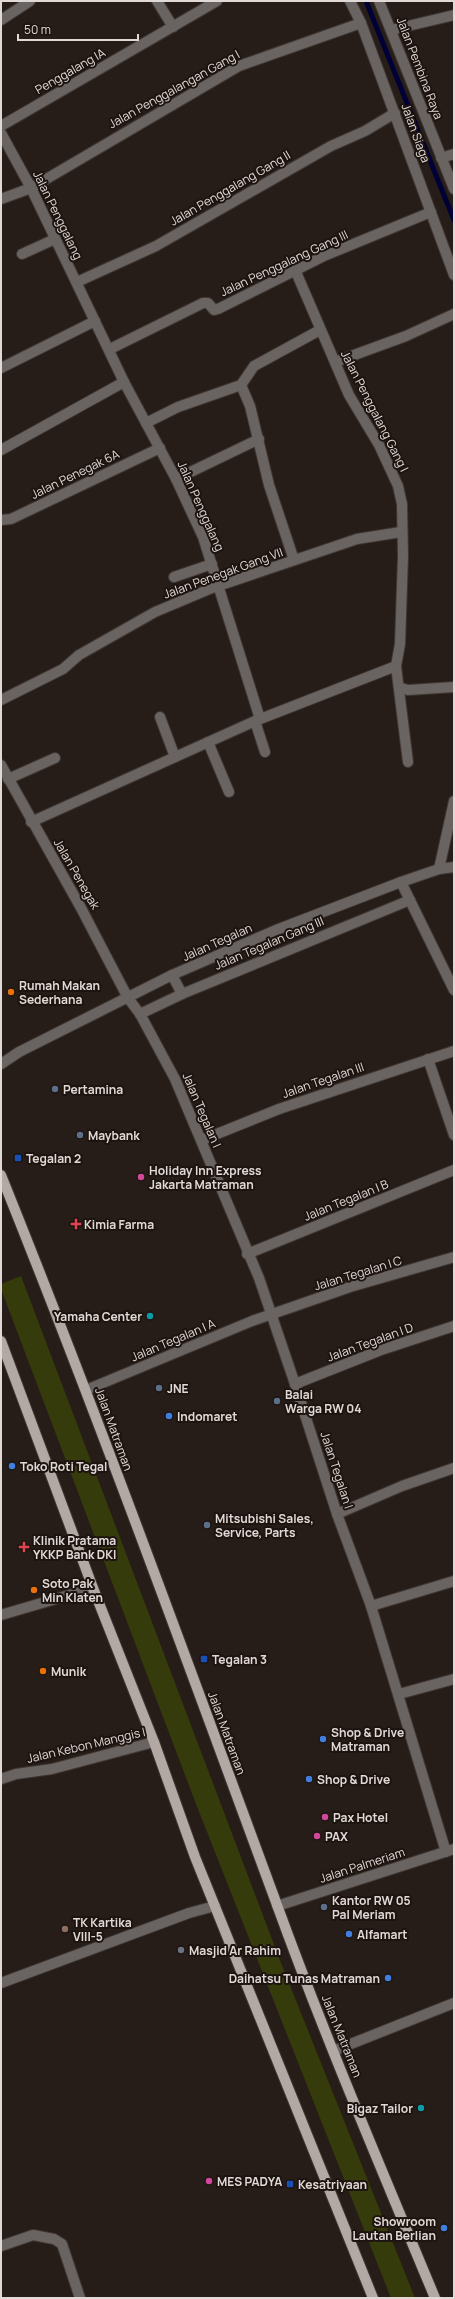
<svg xmlns="http://www.w3.org/2000/svg" width="455" height="2299" font-family="Manrope,sans-serif">
<style>
.green{fill:#363b0b}
.lines{fill:none;stroke-linecap:round;stroke-linejoin:round}
.stream{stroke:#000036;stroke-width:5}
.minor-casing{stroke:#403733;stroke-width:12}
.major-casing{stroke:#403733;stroke-width:12}
.minor{stroke:#696461;stroke-width:10}
.major{stroke:#b3a9a4;stroke-width:10}
.food-dot{fill:#e8710a;stroke:#1d1410;stroke-width:1.5}
.service-dot{fill:#5c6f8a;stroke:#1d1410;stroke-width:1.5}
.transit-dot{fill:#1a4fb4;stroke:#1d1410;stroke-width:1.5}
.hotel-dot{fill:#d1479c;stroke:#1d1410;stroke-width:1.5}
.health-dot{fill:#e0444e;stroke:#1d1410;stroke-width:1.5}
.culture-dot{fill:#0f9aa8;stroke:#1d1410;stroke-width:1.5}
.shop-dot{fill:#3f7fe0;stroke:#1d1410;stroke-width:1.5}
.education-dot{fill:#8d6e63;stroke:#1d1410;stroke-width:1.5}
.worship-dot{fill:#6b7280;stroke:#1d1410;stroke-width:1.5}
.labels{text-anchor:middle;dominant-baseline:central;stroke-width:4;stroke-linejoin:round;paint-order:stroke}
.street-label{font-size:12px;fill:#e0d9d6;stroke:#1d1410}
.poi-label{font-size:12px;font-weight:bold;fill:#e0d9d6;stroke:#1d1410;text-anchor:start}
</style>
<rect width="100%" height="100%" fill="#261d19"/>
<path class="green" d="M 21,1276 L 281,1963 L 415,2298 L 391,2298 L 196,1804 L 1,1289 L 1,1284 Z"/>
<g class="lines">
<path class="stream" d="M 366,1 L 454,220"/>
<defs>
<g id="minor">
<path d="M 157,1 L 173,27"/>
<path d="M 350,1 L 361,23 L 454,275"/>
<path d="M 379,1 L 454,189"/>
<path d="M 1,20 L 30,1"/>
<path d="M 391,30 L 454,15"/>
<path d="M 1,126 L 217,1"/>
<path d="M 1,133 L 31,188 L 124,382 L 176,479 L 203,537 L 260,719"/>
<path d="M 441,158 L 454,154"/>
<path d="M 1,199 L 31,188 L 239,66 L 361,23"/>
<path d="M 22,254 L 55,239"/>
<path d="M 296,272 L 349,395 L 379,445 L 398,486 L 402,504 L 403,556 L 400,644 L 396,666 L 408,762"/>
<path d="M 77,282 L 156,246 L 331,146 L 365,131 L 395,113"/>
<path d="M 110,349 L 203,303 L 208,303 L 214,310 L 218,309 L 324,256 L 431,212"/>
<path d="M 335,362 L 406,336 L 454,314"/>
<path d="M 1,368 L 95,321"/>
<path d="M 241,385 L 250,406 L 269,485 L 294,560"/>
<path d="M 146,423 L 178,407 L 241,385 L 254,366 L 320,330"/>
<path d="M 1,450 L 124,382"/>
<path d="M 176,479 L 259,439"/>
<path d="M 1,520 L 11,519 L 160,448"/>
<path d="M 174,577 L 212,564"/>
<path d="M 401,688 L 408,690 L 454,687"/>
<path d="M 1,700 L 63,669 L 79,655 L 155,612 L 212,588 L 357,539 L 401,532"/>
<path d="M 160,717 L 175,757"/>
<path d="M 255,721 L 265,752"/>
<path d="M 208,742 L 229,792"/>
<path d="M 1,765 L 81,908 L 128,998 L 140,1014 L 175,1079 L 259,1278 L 295,1384 L 337,1514 L 371,1606 L 446,1852"/>
<path d="M 8,779 L 55,758"/>
<path d="M 31,822 L 255,721 L 396,666"/>
<path d="M 439,869 L 454,801"/>
<path d="M 401,882 L 454,990"/>
<path d="M 172,975 L 182,994"/>
<path d="M 140,1014 L 182,994 L 410,900"/>
<path d="M 428,1059 L 454,1135"/>
<path d="M 1,1064 L 19,1052 L 172,975 L 276,930 L 401,882 L 439,869 L 454,867"/>
<path d="M 202,1140 L 279,1109 L 454,1051"/>
<path d="M 247,1254 L 454,1170"/>
<path d="M 295,1384 L 381,1350 L 454,1326"/>
<path d="M 86,1390 L 252,1321 L 350,1287 L 454,1257"/>
<path d="M 337,1514 L 402,1486 L 454,1468"/>
<path d="M 371,1606 L 454,1581"/>
<path d="M 1,1615 L 93,1588"/>
<path d="M 399,1694 L 454,1679"/>
<path d="M 1,1779 L 16,1774 L 52,1769 L 154,1742"/>
<path d="M 277,1906 L 454,1849"/>
<path d="M 1,1983 L 189,1913 L 215,1906"/>
<path d="M 333,2051 L 454,2003"/>
<path d="M 1,2246 L 33,2235 L 54,2239 L 62,2244 L 80,2298"/>
</g>
<g id="major">
<path d="M 1,1175 C 98,1416 187,1661 277,1905 C 325,2037 381,2168 435,2298"/>
<path d="M 1,1341 L 93,1588 L 154,1742 L 195,1857 L 373,2298"/>
</g>
</defs>
<use href="#minor" class="minor-casing"/>
<use href="#major" class="major-casing"/>
<use href="#minor" class="minor"/>
<use href="#major" class="major"/>
</g>
<g class="food-dot">
<circle cx="11" cy="992" r="4"/>
<circle cx="34" cy="1590" r="4"/>
<circle cx="43" cy="1671" r="4"/>
</g>
<g class="service-dot">
<circle cx="55" cy="1089" r="4"/>
<circle cx="80" cy="1135" r="4"/>
<circle cx="159" cy="1388" r="4"/>
<circle cx="277" cy="1401" r="4"/>
<circle cx="207" cy="1525" r="4"/>
<circle cx="324" cy="1907" r="4"/>
</g>
<g class="transit-dot">
<rect x="14" y="1154" width="8" height="8" rx="2"/>
<rect x="200" y="1655" width="8" height="8" rx="2"/>
<rect x="286" y="2180" width="8" height="8" rx="2"/>
</g>
<g class="hotel-dot">
<circle cx="141" cy="1177" r="4"/>
<circle cx="325" cy="1817" r="4"/>
<circle cx="317" cy="1836" r="4"/>
<circle cx="209" cy="2181" r="4"/>
</g>
<g class="health-dot">
<path d="M74 1218h4v4h4v4h-4v4h-4v-4h-4v-4h4z"/>
<path d="M22 1541h4v4h4v4h-4v4h-4v-4h-4v-4h4z"/>
</g>
<g class="culture-dot">
<circle cx="150" cy="1316" r="4"/>
<circle cx="421" cy="2108" r="4"/>
</g>
<g class="shop-dot">
<circle cx="169" cy="1416" r="4"/>
<circle cx="12" cy="1466" r="4"/>
<circle cx="323" cy="1739" r="4"/>
<circle cx="309" cy="1779" r="4"/>
<circle cx="349" cy="1934" r="4"/>
<circle cx="388" cy="1978" r="4"/>
<circle cx="444" cy="2228" r="4"/>
</g>
<circle class="education-dot" cx="65" cy="1929" r="4"/>
<circle class="worship-dot" cx="181" cy="1950" r="4"/>
<g class="labels">
<g class="street-label">
<text transform="translate(420 68) rotate(69)">Jalan Pembina Raya</text>
<text transform="translate(70 71) rotate(-30)">Penggalang IA</text>
<text transform="translate(174 89) rotate(-29)">Jalan Penggalangan Gang I</text>
<text transform="translate(416 133) rotate(70)">Jalan Siaga</text>
<text transform="translate(230 188) rotate(-30)">Jalan Penggalang Gang II</text>
<text transform="translate(58 215) rotate(64)">Jalan Penggalang</text>
<text transform="translate(284 263) rotate(-25)">Jalan Penggalang Gang III</text>
<text transform="translate(375 411) rotate(63)">Jalan Penggalang Gang I</text>
<text transform="translate(75 474) rotate(-26)">Jalan Penegak 6A</text>
<text transform="translate(201 506) rotate(66)">Jalan Penggalang</text>
<text transform="translate(223 573) rotate(-20)">Jalan Penegak Gang VII</text>
<text transform="translate(77 874) rotate(60)">Jalan Penegak</text>
<text transform="translate(217 942) rotate(-24)">Jalan Tegalan</text>
<text transform="translate(269 943) rotate(-23)">Jalan Tegalan Gang III</text>
<text transform="translate(323 1080) rotate(-19)">Jalan Tegalan III</text>
<text transform="translate(202 1110) rotate(67)">Jalan Tegalan I</text>
<text transform="translate(346 1200) rotate(-22)">Jalan Tegalan I B</text>
<text transform="translate(358 1273) rotate(-17)">Jalan Tegalan I C</text>
<text transform="translate(173 1340) rotate(-23)">Jalan Tegalan I A</text>
<text transform="translate(370 1342) rotate(-20)">Jalan Tegalan I D</text>
<text transform="translate(114 1429) rotate(70)">Jalan Matraman</text>
<text transform="translate(337 1470) rotate(72)">Jalan Tegalan I</text>
<text transform="translate(227 1733) rotate(70)">Jalan Matraman</text>
<text transform="translate(86 1745) rotate(-13)">Jalan Kebon Manggis I</text>
<text transform="translate(362 1865) rotate(-18)">Jalan Palmeriam</text>
<text transform="translate(342 2036) rotate(68)">Jalan Matraman</text>
</g>
<g class="poi-label">
<text x="19" y="985">Rumah Makan<tspan x="19" dy="14">Sederhana</tspan></text>
<text x="63" y="1089">Pertamina</text>
<text x="88" y="1135">Maybank</text>
<text x="26" y="1158">Tegalan 2</text>
<text x="149" y="1170">Holiday Inn Express<tspan x="149" dy="14">Jakarta Matraman</tspan></text>
<text x="84" y="1224">Kimia Farma</text>
<text x="142" y="1316" text-anchor="end">Yamaha Center</text>
<text x="167" y="1388">JNE</text>
<text x="285" y="1394">Balai<tspan x="285" dy="14">Warga RW 04</tspan></text>
<text x="177" y="1416">Indomaret</text>
<text x="20" y="1466">Toko Roti Tegal</text>
<text x="215" y="1518">Mitsubishi Sales,<tspan x="215" dy="14">Service, Parts</tspan></text>
<text x="33" y="1540">Klinik Pratama<tspan x="33" dy="14">YKKP Bank DKI</tspan></text>
<text x="42" y="1583">Soto Pak<tspan x="42" dy="14">Min Klaten</tspan></text>
<text x="212" y="1659">Tegalan 3</text>
<text x="51" y="1671">Munik</text>
<text x="331" y="1732">Shop &amp; Drive<tspan x="331" dy="14">Matraman</tspan></text>
<text x="317" y="1779">Shop &amp; Drive</text>
<text x="333" y="1817">Pax Hotel</text>
<text x="325" y="1836">PAX</text>
<text x="332" y="1900">Kantor RW 05<tspan x="332" dy="14">Pal Meriam</tspan></text>
<text x="73" y="1922">TK Kartika<tspan x="73" dy="14">VIII-5</tspan></text>
<text x="357" y="1934">Alfamart</text>
<text x="189" y="1950">Masjid Ar Rahim</text>
<text x="380" y="1978" text-anchor="end">Daihatsu Tunas Matraman</text>
<text x="413" y="2108" text-anchor="end">Bigaz Tailor</text>
<text x="217" y="2181">MES PADYA</text>
<text x="298" y="2184">Kesatriyaan</text>
<text x="436" y="2221" text-anchor="end">Showroom<tspan x="436" dy="14">Lautan Berlian</tspan></text>
</g>
</g>
<rect width="455" height="2299" fill="none" stroke="#e0d9d6" stroke-width="4"/>
<path d="M18 34v6h120v-6" fill="none" stroke="#e0d9d6" stroke-width="2"/>
<text x="24" y="34" font-size="12" fill="#e0d9d6" stroke="#1d1410" stroke-width="3" paint-order="stroke">50 m</text>
</svg>
